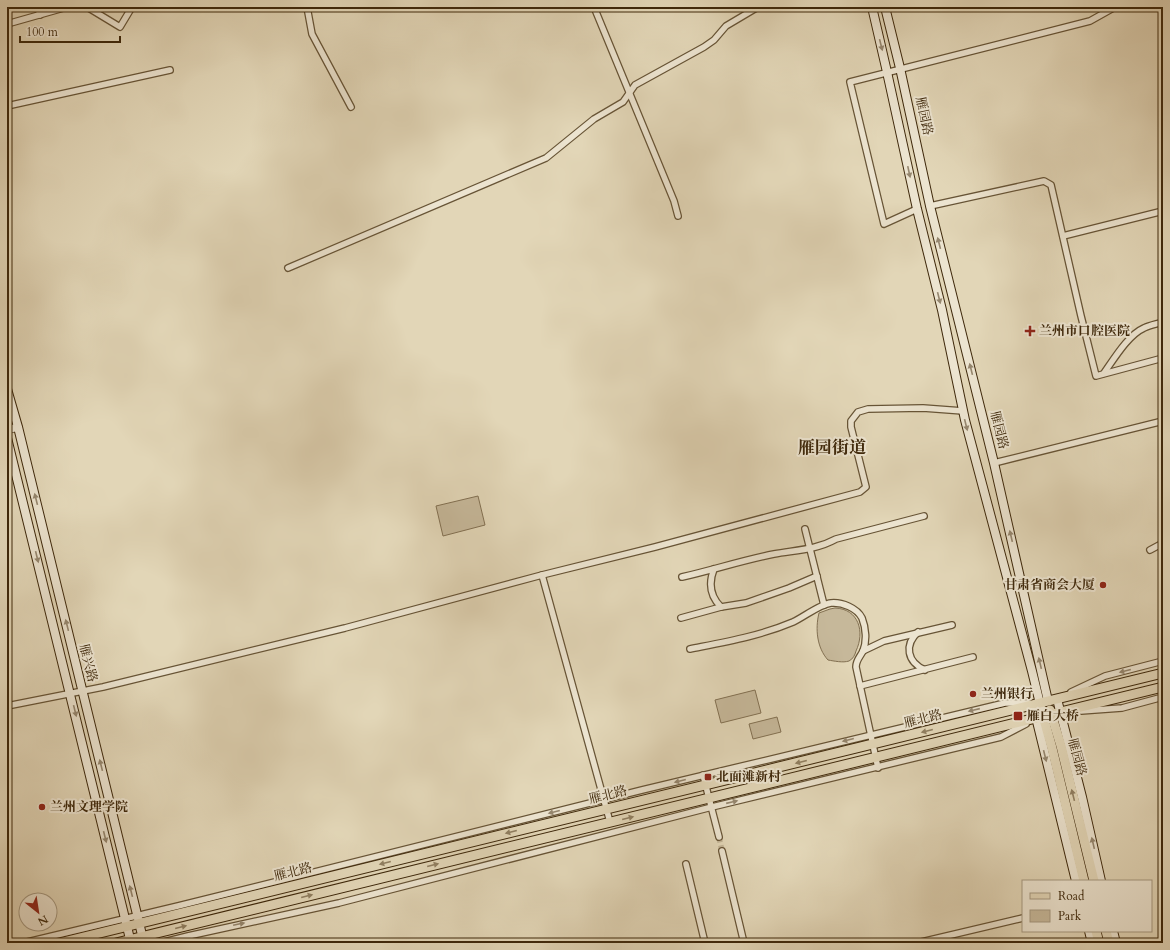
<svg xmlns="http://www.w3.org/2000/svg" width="1170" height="950" font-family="Cardo,'Noto Serif SC',serif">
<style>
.park{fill:#c6b89a;stroke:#827052}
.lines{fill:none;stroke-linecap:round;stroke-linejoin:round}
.minor-tunnel{stroke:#c1b395;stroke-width:5.5;stroke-dasharray:5.5 3;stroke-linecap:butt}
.minor-casing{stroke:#675436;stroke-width:8}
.tertiary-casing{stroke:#675436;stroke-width:9}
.secondary-casing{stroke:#3e280b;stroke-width:10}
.primary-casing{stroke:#3e280b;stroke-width:11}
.minor{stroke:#ece4d0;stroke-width:5.5}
.tertiary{stroke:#ece4d0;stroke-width:7}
.secondary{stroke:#ece4d0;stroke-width:8}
.primary{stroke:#e2d6b7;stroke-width:9}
.oneway{fill:#95866e}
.oneway2{fill:#907f61}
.poi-dot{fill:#8f2418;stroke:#ece4d0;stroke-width:1.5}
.labels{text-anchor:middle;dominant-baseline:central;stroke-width:4;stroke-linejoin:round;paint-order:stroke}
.street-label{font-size:13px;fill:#3e280b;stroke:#ece4d0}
.poi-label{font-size:13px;font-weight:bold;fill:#3e280b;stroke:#ece4d0;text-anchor:start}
.district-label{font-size:17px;font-weight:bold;fill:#3e280b;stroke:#ece4d0}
</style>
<rect width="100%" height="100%" fill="#e2d6b7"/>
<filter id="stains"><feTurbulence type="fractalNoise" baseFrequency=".005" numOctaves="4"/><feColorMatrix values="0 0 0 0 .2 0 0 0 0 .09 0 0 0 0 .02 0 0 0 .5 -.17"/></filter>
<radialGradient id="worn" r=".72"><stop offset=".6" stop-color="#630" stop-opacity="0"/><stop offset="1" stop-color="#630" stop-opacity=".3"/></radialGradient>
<g class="park">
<path d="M 478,496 L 485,525 L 443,536 L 436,506 Z"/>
<path d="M 835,608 C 859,609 865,632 856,651 C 855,655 853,659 849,661 C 843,663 834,661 828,660 C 817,648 815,629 819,613 L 830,609 Z"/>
<path d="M 755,690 L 761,713 L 721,723 L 715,700 Z"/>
<path d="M 777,717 L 781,732 L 753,739 L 749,724 Z"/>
</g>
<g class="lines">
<path class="minor-tunnel" d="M 719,837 L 722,851"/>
<defs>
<g id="minor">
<path d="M 38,7 L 40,15"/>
<path d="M 87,7 L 120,27 L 132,7"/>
<path d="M 307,7 L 312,34 L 351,107"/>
<path d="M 594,7 L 674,201 L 678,216"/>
<path d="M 7,24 L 67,7"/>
<path d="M 7,106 L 170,70"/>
<path d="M 930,206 L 1044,181 L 1051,185 L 1081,316 L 1096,376 L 1163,358"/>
<path d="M 917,209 L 884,224 L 850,82 L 1090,21 L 1115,7"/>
<path d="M 1063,236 L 1163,211"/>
<path d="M 288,268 L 546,158 L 594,119 L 623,102 L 635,85 L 704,47 L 714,40 L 726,26 L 758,7"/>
<path d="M 1104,373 C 1114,359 1128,335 1144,328 C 1150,325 1157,324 1163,322"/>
<path d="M 994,463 L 1163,421"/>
<path d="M 805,529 L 824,605"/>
<path d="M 1150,550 L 1163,543"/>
<path d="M 714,569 C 708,584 710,596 721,607 L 746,603 L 789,588 L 817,576"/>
<path d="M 542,575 L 610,822"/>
<path d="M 682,577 C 713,570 743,560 774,554 C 796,550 816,550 836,539 L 924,516"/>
<path d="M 681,618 L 721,607"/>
<path d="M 918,632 C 904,645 907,662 925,670"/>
<path d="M 690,649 C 725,642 760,636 793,622 C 804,617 820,604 831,603 C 842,602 857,608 862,618 C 866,628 867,641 863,651 C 860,657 856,660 856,667 L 878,768"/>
<path d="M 863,651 L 884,641 L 952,625"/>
<path d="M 860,686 L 973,657"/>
<path d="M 1071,692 L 1105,676 L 1163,661"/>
<path d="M 7,706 L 103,687 L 345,628 L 542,575 L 655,547 L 860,492 L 866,487 L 851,427 L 851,421 L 858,412 L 868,409 L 923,408 L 963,411"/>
<path d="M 1081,711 L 1122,708 L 1163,697"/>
<path d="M 703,775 L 719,837"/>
<path d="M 1163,793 L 1162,797 L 1163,806"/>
<path d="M 722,851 L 744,943"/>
<path d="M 686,864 L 705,943"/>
<path d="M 23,943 L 178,906 L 642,790 L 1005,703 L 1028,703"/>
<path d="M 160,943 L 188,936 L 339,903 L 712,807 L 1001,737 L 1026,724"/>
<path d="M 917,943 L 1023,918"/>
</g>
<path id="tertiary" d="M 7,430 L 18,427"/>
<g id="secondary">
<path d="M 872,7 L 887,72 L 917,209 L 942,310 L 965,420 L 1032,671 L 1043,716"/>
<path d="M 885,7 L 900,68 L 930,206 L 994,463 L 1048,701"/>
<path d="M 7,389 L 18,427 L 144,943"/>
<path d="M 7,438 L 131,943"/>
<path d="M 1057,699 L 1082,797 L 1101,881"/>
<path d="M 1033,705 L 1076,881"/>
<path d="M 1089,931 L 1092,943"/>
<path d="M 1113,931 L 1116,943"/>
</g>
<g id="primary">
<path d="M 1050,710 L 1061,746 L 1094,881"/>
<path d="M 1043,716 L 1052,748 L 1084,881"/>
<path d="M 1096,931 L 1099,943"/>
<path d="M 1106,931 L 1109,943"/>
<path d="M 59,943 L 1163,673"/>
<path d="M 116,943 L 1163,687"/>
</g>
</defs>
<use href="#minor" class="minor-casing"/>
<use href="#tertiary" class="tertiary-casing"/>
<use href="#secondary" class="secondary-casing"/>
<use href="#primary" class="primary-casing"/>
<use href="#minor" class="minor"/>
<use href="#tertiary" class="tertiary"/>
<use href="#secondary" class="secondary"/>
<use href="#primary" class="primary"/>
</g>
<defs><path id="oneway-solid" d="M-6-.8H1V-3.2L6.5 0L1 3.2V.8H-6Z"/></defs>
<g class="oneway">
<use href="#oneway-solid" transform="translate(881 45) rotate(76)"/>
<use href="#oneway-solid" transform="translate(909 172) rotate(78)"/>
<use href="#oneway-solid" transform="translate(939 243) rotate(-104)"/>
<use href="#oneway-solid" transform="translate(939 298) rotate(76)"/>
<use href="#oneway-solid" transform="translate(971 369) rotate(-104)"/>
<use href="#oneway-solid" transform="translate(966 425) rotate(76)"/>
<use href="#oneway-solid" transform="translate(36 499) rotate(-104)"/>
<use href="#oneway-solid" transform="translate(1011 536) rotate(-103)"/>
<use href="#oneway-solid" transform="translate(37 557) rotate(76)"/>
<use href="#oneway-solid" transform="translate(67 625) rotate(-104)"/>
<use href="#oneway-solid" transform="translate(1040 663) rotate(-103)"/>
<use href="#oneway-solid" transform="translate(1125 671) rotate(166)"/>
<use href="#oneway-solid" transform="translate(974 710) rotate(167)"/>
<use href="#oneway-solid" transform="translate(75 711) rotate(76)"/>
<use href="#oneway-solid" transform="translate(848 740) rotate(166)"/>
<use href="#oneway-solid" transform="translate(1045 756) rotate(76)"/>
<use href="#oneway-solid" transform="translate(101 765) rotate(-104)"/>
<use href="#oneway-solid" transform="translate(680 781) rotate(166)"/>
<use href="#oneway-solid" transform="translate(732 802) rotate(-13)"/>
<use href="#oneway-solid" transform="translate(554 812) rotate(166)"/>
<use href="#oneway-solid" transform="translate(105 837) rotate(76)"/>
<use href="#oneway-solid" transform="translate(1093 843) rotate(-103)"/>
<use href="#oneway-solid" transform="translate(131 891) rotate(-104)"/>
<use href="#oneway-solid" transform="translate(239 924) rotate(-12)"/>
</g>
<g class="oneway2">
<use href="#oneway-solid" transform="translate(927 731) rotate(166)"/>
<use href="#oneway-solid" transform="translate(801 762) rotate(166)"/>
<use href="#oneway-solid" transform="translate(1073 795) rotate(-104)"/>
<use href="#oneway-solid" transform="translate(628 818) rotate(-14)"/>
<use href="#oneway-solid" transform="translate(511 832) rotate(166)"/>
<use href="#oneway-solid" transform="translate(385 863) rotate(166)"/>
<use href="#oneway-solid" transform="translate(433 865) rotate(-14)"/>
<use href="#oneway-solid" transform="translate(307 896) rotate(-14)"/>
<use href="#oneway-solid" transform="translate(181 927) rotate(-14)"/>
</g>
<g class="poi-dot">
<path d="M1028 325h4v4h4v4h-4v4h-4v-4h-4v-4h4z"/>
<circle cx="1103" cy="585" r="4"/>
<circle cx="973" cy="694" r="4"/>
<rect x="1013" y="711" width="10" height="10" rx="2"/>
<rect x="704" y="773" width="8" height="8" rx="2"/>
<circle cx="42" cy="807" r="4"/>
</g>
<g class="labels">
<g class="street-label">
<text transform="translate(924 116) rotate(78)">雁园路</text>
<text transform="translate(999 430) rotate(76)">雁园路</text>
<text transform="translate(88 663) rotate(76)">雁兴路</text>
<text transform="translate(923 719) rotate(-14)">雁北路</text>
<text transform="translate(1077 757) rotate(75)">雁园路</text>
<text transform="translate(608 795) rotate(-14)">雁北路</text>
<text transform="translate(293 872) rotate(-14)">雁北路</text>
</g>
<g class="poi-label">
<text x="1039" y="331">兰州市口腔医院</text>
<text x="1095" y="585" text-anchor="end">甘肃省商会大厦</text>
<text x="981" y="694">兰州银行</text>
<text x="1027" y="716">雁白大桥</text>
<text x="716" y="777">北面滩新村</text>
<text x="50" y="807">兰州文理学院</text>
</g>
<g class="district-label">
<text x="832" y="447">雁园街道</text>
</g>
</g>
<rect width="1170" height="950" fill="none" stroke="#e2d6b7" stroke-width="24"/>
<rect x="8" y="8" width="1154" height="934" fill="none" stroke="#3e280b" stroke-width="2"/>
<rect x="12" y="12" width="1146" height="926" fill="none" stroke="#3e280b"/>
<rect x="1022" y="880" width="130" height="52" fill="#ece4d0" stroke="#a69981"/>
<rect x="1030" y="893" width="20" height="6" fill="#e2d6b7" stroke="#a69981"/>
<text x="1058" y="900" font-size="12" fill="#3e280b">Road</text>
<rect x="1030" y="910" width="20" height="12" fill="#c6b89a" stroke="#a69981"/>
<text x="1058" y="920" font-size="12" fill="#3e280b">Park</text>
<g transform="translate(38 912) rotate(150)"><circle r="19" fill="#ece4d0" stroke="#a69981"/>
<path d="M0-3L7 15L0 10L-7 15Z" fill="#8f2418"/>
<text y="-6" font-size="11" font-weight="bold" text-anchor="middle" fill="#3e280b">N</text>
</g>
<path d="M20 36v6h100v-6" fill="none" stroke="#3e280b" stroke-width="2"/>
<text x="26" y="36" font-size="12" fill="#3e280b" stroke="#ece4d0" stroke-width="3" paint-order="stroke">100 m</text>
<rect width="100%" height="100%" filter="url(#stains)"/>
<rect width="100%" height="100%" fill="url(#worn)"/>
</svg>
